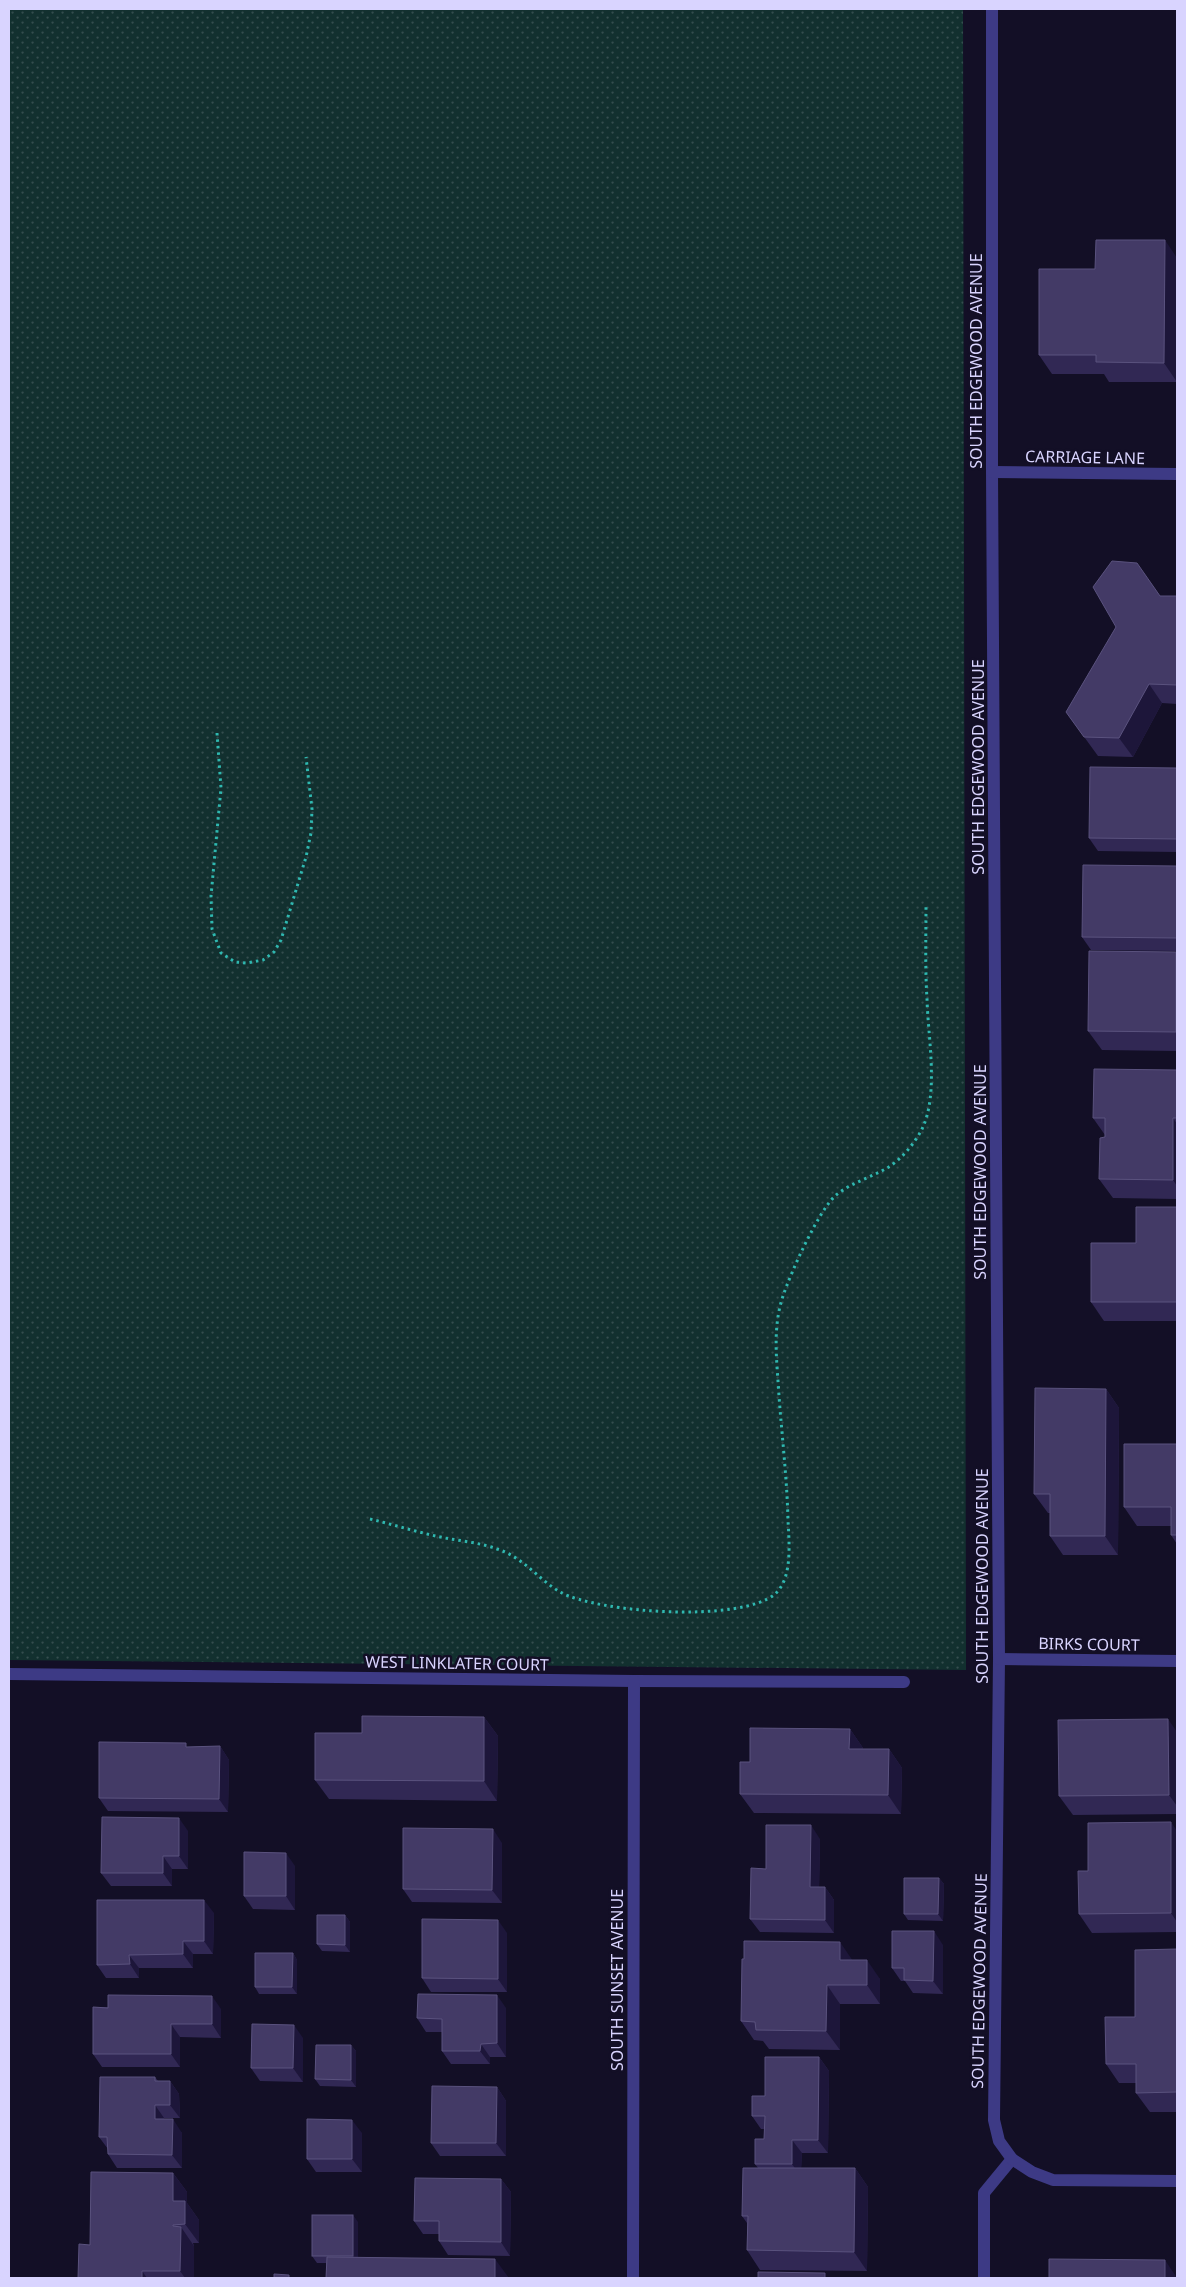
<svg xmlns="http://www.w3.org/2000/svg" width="1186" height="2287" font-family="'Noto Sans',sans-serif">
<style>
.grass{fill:url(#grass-dots)}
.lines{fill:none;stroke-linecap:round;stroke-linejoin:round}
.path{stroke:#2fb8b0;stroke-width:3;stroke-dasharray:2.5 4;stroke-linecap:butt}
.lane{stroke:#3d3a85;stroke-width:12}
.street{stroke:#3d3a85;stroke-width:12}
.wall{fill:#312854}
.shaded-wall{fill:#1d163a}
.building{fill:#433a66;stroke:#5a527e}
.labels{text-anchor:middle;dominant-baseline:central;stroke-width:5;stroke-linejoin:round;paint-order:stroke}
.street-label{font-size:16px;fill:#d9d4ff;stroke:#130f26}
</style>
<defs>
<pattern id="grass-dots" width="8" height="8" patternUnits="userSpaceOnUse" patternTransform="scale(1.25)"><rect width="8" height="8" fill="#12302f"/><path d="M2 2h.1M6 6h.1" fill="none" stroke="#344d4e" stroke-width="1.8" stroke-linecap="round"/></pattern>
</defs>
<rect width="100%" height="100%" fill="#130f26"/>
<path class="grass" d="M 9,9 L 963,9 L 966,1670 L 9,1660 Z"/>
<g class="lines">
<g class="path">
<path d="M 217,733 L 221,788 L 211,896 L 212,929 L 221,953 L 235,962 L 247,963 L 263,960 L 274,952 L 281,940 L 306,857 L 311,833 L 312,809 L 306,757"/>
<path d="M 370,1519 C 395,1525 420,1533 445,1538 C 462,1541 481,1543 497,1549 C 523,1557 538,1579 560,1592 C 598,1613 741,1623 775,1594 C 793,1578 789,1542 788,1520 C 787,1479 782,1437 779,1396 C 777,1361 772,1329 783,1296 C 791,1272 818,1212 835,1196 C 850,1183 870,1178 887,1168 C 901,1160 915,1143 922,1129 C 939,1094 928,1038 927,999 C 925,968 926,936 926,904"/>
</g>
<path class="lane" d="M 984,2278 L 984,2193 L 1012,2159"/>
<g class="street">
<path d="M 992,9 L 992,472 L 999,1659 L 994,2120 L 999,2141 L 1012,2159 L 1032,2172 L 1053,2180 L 1177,2181"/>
<path d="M 992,472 L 1177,474"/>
<path d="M 999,1659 L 1177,1661"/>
<path d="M 9,1674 L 634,1681 L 904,1682"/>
<path d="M 633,2278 L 634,1681"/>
</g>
</g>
<g class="wall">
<path d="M 1177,258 L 1177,382 L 1109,382 L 1104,374 L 1052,374 L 1039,355 L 1095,269 Z"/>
<path d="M 1161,596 L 1177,596 L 1177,704 L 1162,703 L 1133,757 L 1098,756 L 1066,712 Z"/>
<path d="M 1177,768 L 1177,852 L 1098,851 L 1089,838 Z"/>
<path d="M 1177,866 L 1177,951 L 1091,950 L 1082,937 Z"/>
<path d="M 1177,953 L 1177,1051 L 1102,1050 L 1088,1031 Z"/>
<path d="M 1177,1070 L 1177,1199 L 1113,1198 L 1099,1179 L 1105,1135 L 1093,1118 Z"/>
<path d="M 1177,1207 L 1177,1321 L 1104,1321 L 1091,1302 Z"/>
<path d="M 1106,1389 L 1119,1408 L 1118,1555 L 1063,1555 L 1050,1536 L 1050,1513 L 1048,1513 L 1034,1494 Z"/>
<path d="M 1177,1444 L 1177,1544 L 1171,1535 L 1171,1526 L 1137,1526 L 1124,1507 Z"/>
<path d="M 484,1717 L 498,1736 L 497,1801 L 329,1799 L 315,1780 L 362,1733 Z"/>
<path d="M 850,1729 L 863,1748 L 863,1749 L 889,1749 L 902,1768 L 901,1814 L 754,1813 L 740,1794 Z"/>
<path d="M 1177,1732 L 1177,1814 L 1073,1815 L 1059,1796 Z"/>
<path d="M 220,1746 L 229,1760 L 228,1812 L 108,1811 L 99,1798 L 189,1747 Z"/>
<path d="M 188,1831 L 188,1869 L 172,1869 L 172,1886 L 111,1886 L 101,1873 Z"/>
<path d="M 1177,1831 L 1177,1932 L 1092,1933 L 1079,1914 Z"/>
<path d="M 820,1839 L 819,1887 L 825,1887 L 834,1900 L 834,1933 L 760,1932 L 750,1919 L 766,1869 Z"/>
<path d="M 502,1843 L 502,1903 L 412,1902 L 403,1889 Z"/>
<path d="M 295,1866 L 295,1910 L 253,1909 L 244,1896 Z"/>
<path d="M 939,1878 L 944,1884 L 943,1921 L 908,1920 L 904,1914 Z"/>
<path d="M 214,1913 L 213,1954 L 193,1954 L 193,1968 L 139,1968 L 139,1978 L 106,1978 L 97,1965 Z"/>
<path d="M 345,1915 L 350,1922 L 350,1952 L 322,1951 L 317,1944 Z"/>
<path d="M 507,1933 L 507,1992 L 431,1992 L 422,1978 Z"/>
<path d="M 943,1945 L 943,1994 L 913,1993 L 905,1981 L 901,1981 L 892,1968 Z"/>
<path d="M 1177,1949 L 1177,2112 L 1150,2112 L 1136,2093 L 1136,2083 L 1119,2083 L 1106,2064 Z"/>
<path d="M 293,1953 L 297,1960 L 297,1994 L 259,1994 L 255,1987 Z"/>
<path d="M 853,1960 L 880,1979 L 880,2004 L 840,2004 L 840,2050 L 769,2049 L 763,2041 L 754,2040 L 741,2021 Z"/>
<path d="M 93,2007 L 221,2009 L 221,2038 L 180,2037 L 180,2067 L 102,2067 L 93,2054 Z"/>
<path d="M 506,2008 L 506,2057 L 490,2057 L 490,2064 L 451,2064 L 442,2051 L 442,2032 L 426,2032 L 417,2018 Z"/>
<path d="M 303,2038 L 303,2082 L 260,2081 L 251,2068 Z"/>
<path d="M 351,2045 L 356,2051 L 356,2087 L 320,2086 L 315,2079 Z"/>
<path d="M 819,2057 L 829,2071 L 828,2153 L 802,2153 L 801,2168 L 855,2168 L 868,2187 L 867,2271 L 760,2270 L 747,2250 L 747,2223 L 742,2216 L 758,2168 L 755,2164 L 764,2139 L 765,2129 L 761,2129 L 752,2116 L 765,2096 Z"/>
<path d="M 155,2077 L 158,2081 L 170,2081 L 179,2094 L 180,2118 L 164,2118 L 164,2119 L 182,2133 L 182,2168 L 117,2168 L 108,2154 L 108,2149 L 99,2137 Z"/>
<path d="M 497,2087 L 506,2101 L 506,2156 L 440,2156 L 431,2143 Z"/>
<path d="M 362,2133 L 362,2172 L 316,2172 L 307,2159 Z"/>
<path d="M 173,2173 L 187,2192 L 187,2203 L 199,2220 L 199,2243 L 193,2243 L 194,2246 L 194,2278 L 78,2278 L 90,2245 Z"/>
<path d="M 501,2179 L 511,2192 L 510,2256 L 448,2255 L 439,2241 L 439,2234 L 423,2234 L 414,2221 Z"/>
<path d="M 358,2222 L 358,2258 L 509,2278 L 326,2278 L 326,2263 L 317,2263 L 312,2256 Z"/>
</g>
<g class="shaded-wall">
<path d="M 1165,240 L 1177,258 L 1177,382 L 1164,363 Z"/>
<path d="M 1149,684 L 1162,703 L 1133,757 L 1119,738 Z"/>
<path d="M 1176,952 L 1177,953 L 1177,1034 L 1176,1032 Z"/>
<path d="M 1173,1118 L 1177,1124 L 1177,1186 L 1173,1180 Z"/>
<path d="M 1106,1389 L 1119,1408 L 1118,1555 L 1105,1536 Z"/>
<path d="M 484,1717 L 498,1736 L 497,1801 L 484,1781 Z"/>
<path d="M 1168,1719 L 1177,1732 L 1177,1806 L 1169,1795 Z"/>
<path d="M 850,1729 L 863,1748 L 863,1768 L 849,1749 Z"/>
<path d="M 220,1746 L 229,1760 L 228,1812 L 219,1799 Z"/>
<path d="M 889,1749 L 902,1768 L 901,1814 L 888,1795 Z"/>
<path d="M 179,1818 L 188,1831 L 188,1869 L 179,1856 Z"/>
<path d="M 1171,1822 L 1177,1831 L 1177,1922 L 1171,1913 Z"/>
<path d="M 811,1825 L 820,1839 L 819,1900 L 810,1887 Z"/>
<path d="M 493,1829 L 502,1843 L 502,1903 L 492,1890 Z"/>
<path d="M 286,1853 L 295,1866 L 295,1910 L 286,1896 Z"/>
<path d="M 163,1856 L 172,1869 L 172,1886 L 163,1873 Z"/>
<path d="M 939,1878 L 944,1884 L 943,1921 L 938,1914 Z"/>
<path d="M 825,1887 L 834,1900 L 834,1933 L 825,1920 Z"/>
<path d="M 204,1900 L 214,1913 L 213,1954 L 204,1941 Z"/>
<path d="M 345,1915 L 350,1922 L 350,1952 L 345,1945 Z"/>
<path d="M 498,1920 L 507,1933 L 507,1992 L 498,1979 Z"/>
<path d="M 934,1931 L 943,1945 L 943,1994 L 933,1981 Z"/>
<path d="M 183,1941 L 193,1954 L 193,1968 L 183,1954 Z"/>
<path d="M 840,1942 L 853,1961 L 840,1960 Z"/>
<path d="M 293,1953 L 297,1960 L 297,1994 L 292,1987 Z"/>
<path d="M 129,1955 L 139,1968 L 139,1978 L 130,1964 Z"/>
<path d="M 867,1960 L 880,1979 L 880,2004 L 867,1985 Z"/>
<path d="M 827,1985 L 840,2004 L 840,2050 L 826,2031 Z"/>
<path d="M 497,1995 L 506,2008 L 506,2057 L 497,2043 Z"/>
<path d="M 212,1996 L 221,2009 L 221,2038 L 212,2024 Z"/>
<path d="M 171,2024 L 180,2037 L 180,2067 L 171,2054 Z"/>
<path d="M 294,2025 L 303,2038 L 303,2082 L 293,2068 Z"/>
<path d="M 481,2044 L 490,2057 L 490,2064 L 480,2051 Z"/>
<path d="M 351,2045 L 356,2051 L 356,2087 L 351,2080 Z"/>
<path d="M 819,2057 L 829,2071 L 828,2153 L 818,2140 Z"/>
<path d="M 170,2081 L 179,2094 L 180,2118 L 170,2105 Z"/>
<path d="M 497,2087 L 506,2101 L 506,2156 L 496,2143 Z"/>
<path d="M 155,2105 L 164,2118 L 164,2133 L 155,2119 Z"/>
<path d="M 173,2119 L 182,2133 L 182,2168 L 172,2155 Z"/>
<path d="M 352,2120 L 362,2133 L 362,2172 L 352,2159 Z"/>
<path d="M 792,2140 L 802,2153 L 801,2177 L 792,2164 Z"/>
<path d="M 855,2168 L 868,2187 L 867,2271 L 854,2252 Z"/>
<path d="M 173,2173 L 187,2192 L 187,2203 L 199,2220 L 199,2243 L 185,2224 L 173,2201 Z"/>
<path d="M 501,2179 L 511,2192 L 510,2256 L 501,2242 Z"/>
<path d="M 353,2215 L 358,2222 L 358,2263 L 353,2256 Z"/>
<path d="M 173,2225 L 181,2235 L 181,2227 L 194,2246 L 194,2278 L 185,2278 L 180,2271 Z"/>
<path d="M 495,2259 L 509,2278 L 495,2278 Z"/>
<path d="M 1165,2260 L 1177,2278 L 1165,2278 Z"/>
<path d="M 142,2271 L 147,2278 L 142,2278 Z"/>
</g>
<g class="building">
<path d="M 1096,240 L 1165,240 L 1164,363 L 1096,362 L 1096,355 L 1039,355 L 1039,269 L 1095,269 Z"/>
<path d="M 1112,561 L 1137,563 L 1160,596 L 1177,596 L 1177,685 L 1149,684 L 1119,738 L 1084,737 L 1066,712 L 1116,627 L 1093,587 Z"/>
<path d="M 1090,767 L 1177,768 L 1177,839 L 1089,838 Z"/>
<path d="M 1083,865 L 1177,866 L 1177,938 L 1082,937 Z"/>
<path d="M 1089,951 L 1176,952 L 1176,1032 L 1088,1031 Z"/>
<path d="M 1094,1069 L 1177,1070 L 1177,1118 L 1173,1118 L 1173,1180 L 1099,1179 L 1100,1138 L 1105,1137 L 1105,1118 L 1093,1118 Z"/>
<path d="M 1136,1207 L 1177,1207 L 1177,1302 L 1091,1302 L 1091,1243 L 1136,1243 Z"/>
<path d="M 1035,1388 L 1106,1389 L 1105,1536 L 1050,1536 L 1050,1494 L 1034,1494 Z"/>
<path d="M 1124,1444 L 1177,1444 L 1177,1535 L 1171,1535 L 1171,1507 L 1124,1507 Z"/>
<path d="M 362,1716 L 484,1717 L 484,1781 L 315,1780 L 315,1733 L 362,1733 Z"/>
<path d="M 1168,1719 L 1169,1795 L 1059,1796 L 1058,1720 Z"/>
<path d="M 750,1728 L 850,1729 L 849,1749 L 889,1749 L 888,1795 L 740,1794 L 740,1762 L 750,1762 Z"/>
<path d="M 99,1742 L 186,1743 L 186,1747 L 220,1746 L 219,1799 L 99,1798 Z"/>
<path d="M 102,1817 L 179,1818 L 179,1856 L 163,1856 L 163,1873 L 101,1873 Z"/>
<path d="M 1171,1822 L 1171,1913 L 1079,1914 L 1078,1871 L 1088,1871 L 1088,1823 Z"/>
<path d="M 766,1825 L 811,1825 L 810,1887 L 825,1887 L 825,1920 L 750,1919 L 751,1868 L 766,1869 Z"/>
<path d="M 403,1828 L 493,1829 L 492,1890 L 403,1889 Z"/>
<path d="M 244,1852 L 286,1853 L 286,1896 L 244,1896 Z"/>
<path d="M 904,1878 L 939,1878 L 938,1914 L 904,1914 Z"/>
<path d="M 97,1900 L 204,1900 L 204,1941 L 183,1941 L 183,1954 L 129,1955 L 130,1964 L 97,1965 Z"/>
<path d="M 317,1915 L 345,1915 L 345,1945 L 317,1944 Z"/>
<path d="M 422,1919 L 498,1920 L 498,1979 L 422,1978 Z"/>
<path d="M 892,1931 L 934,1931 L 933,1981 L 904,1980 L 904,1968 L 892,1968 Z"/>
<path d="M 744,1941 L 840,1942 L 840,1960 L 867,1960 L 867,1985 L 827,1985 L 826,2031 L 756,2030 L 755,2022 L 741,2021 L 742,1959 L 744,1959 Z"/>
<path d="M 1177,1949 L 1177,2092 L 1136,2093 L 1136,2064 L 1106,2064 L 1105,2017 L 1135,2017 L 1135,1950 Z"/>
<path d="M 255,1953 L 293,1953 L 292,1987 L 255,1987 Z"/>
<path d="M 418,1994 L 497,1995 L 497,2043 L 481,2044 L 480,2051 L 442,2051 L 442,2019 L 417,2018 Z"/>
<path d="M 108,1995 L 212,1996 L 212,2024 L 171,2024 L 171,2054 L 93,2054 L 93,2007 L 108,2008 Z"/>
<path d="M 252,2024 L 294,2025 L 293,2068 L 251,2068 Z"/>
<path d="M 316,2045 L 351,2045 L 351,2080 L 315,2079 Z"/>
<path d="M 765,2057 L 819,2057 L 818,2140 L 792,2140 L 792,2164 L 755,2164 L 755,2139 L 764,2139 L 765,2116 L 752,2116 L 752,2096 L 765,2096 Z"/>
<path d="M 100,2077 L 155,2077 L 155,2081 L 170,2081 L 170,2105 L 155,2105 L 155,2119 L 173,2119 L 172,2155 L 108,2154 L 107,2137 L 99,2137 Z"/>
<path d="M 432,2086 L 497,2087 L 496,2143 L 431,2143 Z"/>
<path d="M 307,2119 L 352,2120 L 352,2159 L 307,2159 Z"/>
<path d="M 743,2168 L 855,2168 L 854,2252 L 747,2250 L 748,2216 L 742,2216 Z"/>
<path d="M 91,2172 L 173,2173 L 173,2201 L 185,2201 L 185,2224 L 173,2225 L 173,2226 L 181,2227 L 180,2271 L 142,2271 L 142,2278 L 78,2278 L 79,2244 L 90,2245 Z"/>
<path d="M 415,2178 L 501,2179 L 501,2242 L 439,2241 L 439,2221 L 414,2221 Z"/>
<rect x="312" y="2215" width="41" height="41"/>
<path d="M 327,2257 L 495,2259 L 495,2278 L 326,2278 Z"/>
<path d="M 1049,2259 L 1165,2260 L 1165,2278 L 1049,2278 Z"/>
<path d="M 758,2272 L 825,2273 L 825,2278 L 758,2278 Z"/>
<path d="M 274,2274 L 289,2275 L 289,2278 L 274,2278 Z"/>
</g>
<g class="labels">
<g class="street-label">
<text transform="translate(976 361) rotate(-90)">SOUTH EDGEWOOD AVENUE</text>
<text transform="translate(1085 457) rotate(1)">CARRIAGE LANE</text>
<text transform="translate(978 767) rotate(-90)">SOUTH EDGEWOOD AVENUE</text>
<text transform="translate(980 1172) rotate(-90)">SOUTH EDGEWOOD AVENUE</text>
<text transform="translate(982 1576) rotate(-90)">SOUTH EDGEWOOD AVENUE</text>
<text transform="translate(1089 1644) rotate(1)">BIRKS COURT</text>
<text transform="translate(457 1663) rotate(1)">WEST LINKLATER COURT</text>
<text transform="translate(617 1980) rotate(-90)">SOUTH SUNSET AVENUE</text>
<text transform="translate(979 1981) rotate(-89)">SOUTH EDGEWOOD AVENUE</text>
</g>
</g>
<rect width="1186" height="2287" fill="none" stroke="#d9d4ff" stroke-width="20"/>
</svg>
